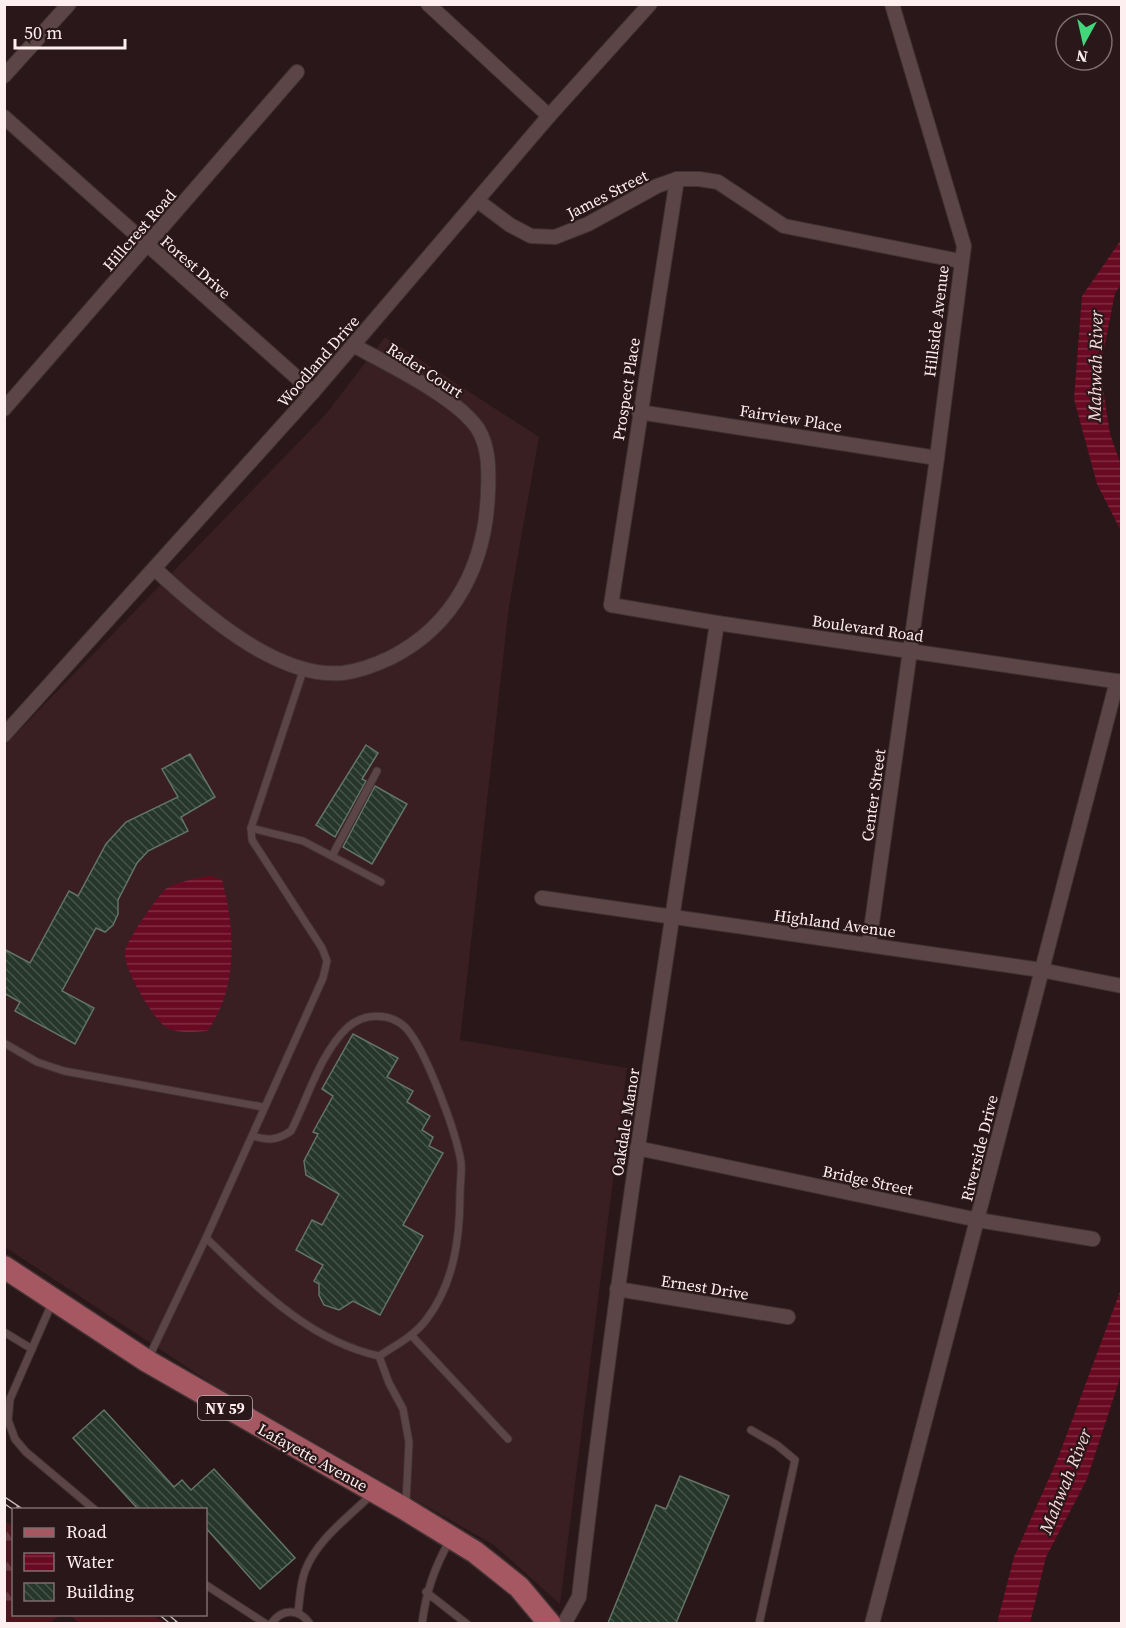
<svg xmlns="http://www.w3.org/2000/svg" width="1126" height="1628" font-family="'Source Serif 4',serif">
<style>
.built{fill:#391f21}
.forest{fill:url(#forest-firs)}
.water{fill:url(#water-rules)}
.building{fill:url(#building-back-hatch);stroke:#627567;stroke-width:1.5}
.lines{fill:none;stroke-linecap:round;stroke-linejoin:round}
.lane-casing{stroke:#413234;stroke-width:9}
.street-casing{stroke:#413234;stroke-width:16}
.primary-casing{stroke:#413234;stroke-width:25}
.lane{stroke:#5c4547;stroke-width:7}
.street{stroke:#5c4547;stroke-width:14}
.primary{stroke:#a55861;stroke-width:22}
.rail-casing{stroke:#cababc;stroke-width:7}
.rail{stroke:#2a1719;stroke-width:4.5;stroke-dasharray:14;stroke-linecap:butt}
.labels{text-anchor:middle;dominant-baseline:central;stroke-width:4.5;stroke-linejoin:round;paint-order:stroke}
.shield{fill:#2a1719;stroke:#beaeb0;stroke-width:1.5}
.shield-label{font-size:15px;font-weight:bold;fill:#fdeff0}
.street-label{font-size:16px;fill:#fdeff0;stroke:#2a1719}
.water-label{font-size:18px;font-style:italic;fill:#f7dadc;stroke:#2a1719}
</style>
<defs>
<pattern id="forest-firs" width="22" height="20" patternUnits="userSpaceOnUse" patternTransform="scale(1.5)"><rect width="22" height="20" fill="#4c151e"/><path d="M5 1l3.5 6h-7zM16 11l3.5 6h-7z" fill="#67373f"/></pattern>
<pattern id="water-rules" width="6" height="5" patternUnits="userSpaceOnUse" patternTransform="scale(1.5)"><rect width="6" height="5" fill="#6a0922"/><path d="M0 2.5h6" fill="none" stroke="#802d42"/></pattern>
<pattern id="building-back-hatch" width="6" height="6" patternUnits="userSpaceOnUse" patternTransform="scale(1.5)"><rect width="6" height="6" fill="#26372a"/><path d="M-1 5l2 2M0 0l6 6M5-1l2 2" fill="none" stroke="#465449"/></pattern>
</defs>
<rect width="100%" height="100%" fill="#2a1719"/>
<path class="built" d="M 385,337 L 539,437 L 509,606 L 460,1040 L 627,1068 L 560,1604 L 494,1545 L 214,1385 L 5,1247 L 4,746 L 326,414 Z"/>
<g class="forest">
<path d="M 5,1521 L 13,1527 L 14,1614 L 60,1615 L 49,1623 L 5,1623 Z"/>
<path d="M 70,1615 L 152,1615 L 166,1623 L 79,1623 Z"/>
</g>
<g class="water">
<path d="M 1121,240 L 1121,285 L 1115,293 L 1100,369 L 1110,434 L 1121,465 L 1121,531 L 1097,484 L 1074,399 L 1082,296 Z"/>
<path d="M 211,876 L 222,880 C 235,928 239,989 207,1031 C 193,1032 178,1034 166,1027 C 153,1019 123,968 125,952 C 125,943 160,892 167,888 C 181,881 196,878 211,876 Z"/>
<path d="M 1121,1289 L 1121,1375 L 1087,1479 L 1046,1557 L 1030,1623 L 997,1623 L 1014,1557 L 1058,1458 Z"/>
</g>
<g class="building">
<path d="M 366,745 L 378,753 L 362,779 L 366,781 L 335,837 L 316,825 Z"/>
<path d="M 190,754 L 215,797 L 181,817 L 188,831 L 148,851 L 137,863 L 118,900 L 118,914 L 113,925 L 105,932 L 96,928 L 62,991 L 94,1008 L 75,1044 L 15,1011 L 20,1002 L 4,993 L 4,949 L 30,963 L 69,891 L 78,896 L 106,844 L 126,822 L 178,797 L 162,769 Z"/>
<path d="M 375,786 L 407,804 L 372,864 L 343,847 Z"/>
<path d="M 353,1034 L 398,1058 L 387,1077 L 413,1091 L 407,1102 L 430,1116 L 422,1130 L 433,1137 L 429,1146 L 443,1153 L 403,1225 L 423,1236 L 380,1315 L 353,1301 L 339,1310 L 324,1305 L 319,1295 L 319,1284 L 314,1281 L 323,1265 L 296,1250 L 312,1220 L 322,1225 L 339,1194 L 306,1175 L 304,1161 L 318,1134 L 313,1132 L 333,1096 L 322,1089 Z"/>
<path d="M 104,1410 L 174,1487 L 182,1480 L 191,1490 L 214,1469 L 295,1558 L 260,1589 L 206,1528 L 206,1509 L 138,1509 L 73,1438 Z"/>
<path d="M 680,1476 L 729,1496 L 676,1623 L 608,1623 L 656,1505 L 666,1509 Z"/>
</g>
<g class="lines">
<defs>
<g id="lane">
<path d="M 251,828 L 303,841 L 381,882"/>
<path d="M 332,856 L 377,771"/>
<path d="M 4,1043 L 37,1062 L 64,1071 L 263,1107"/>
<path d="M 253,1136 C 268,1141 278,1140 291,1131 C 308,1098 320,1053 348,1027 C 364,1013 390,1012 406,1028 C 426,1050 456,1132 461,1162 C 462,1173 460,1184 460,1194 C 460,1238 454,1284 426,1320 C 414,1336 396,1345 379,1356"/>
<path d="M 206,1238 C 256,1286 309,1341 379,1356 L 389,1383 L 403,1409 L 409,1442 L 406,1503"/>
<path d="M 52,1303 L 10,1399 L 8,1420 L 15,1439 L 26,1452 L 95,1510"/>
<path d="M 4,1332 L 32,1349"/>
<path d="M 411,1335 L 508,1439"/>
<path d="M 148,1359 L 206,1238 L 323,978 L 327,961 L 322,948 L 252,840 L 251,828 L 304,668"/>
<path d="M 751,1430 L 777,1445 L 795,1460 L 759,1624"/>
<path d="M 206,1585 L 266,1624"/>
<path d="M 426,1592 L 467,1624"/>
<path d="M 298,1612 C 300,1599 300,1584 305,1571 C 317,1539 349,1517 373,1493"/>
<path d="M 271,1624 C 282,1608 299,1608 310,1624"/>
<path d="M 422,1624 C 426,1592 434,1568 450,1540"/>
</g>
<g id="street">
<path d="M 428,4 L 549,116"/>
<path d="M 4,76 L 69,4"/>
<path d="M 4,117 L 313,392"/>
<path d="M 677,179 L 611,605 L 717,623 L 1122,682"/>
<path d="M 478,201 L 510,225 L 531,236 L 555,237 L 588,224 L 657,186 L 677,179 L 699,179 L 718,182 L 784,226 L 960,261"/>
<path d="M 4,409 L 297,72"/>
<path d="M 639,412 L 937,458"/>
<path d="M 156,570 C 201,611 276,679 343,673 C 359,671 375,665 390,658 C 456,625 486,562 488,491 C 489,470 489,447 478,429 C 457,397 387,364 353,345"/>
<path d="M 4,735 L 313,392 L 549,116 L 650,4"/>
<path d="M 542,898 L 1041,970 L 1122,986"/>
<path d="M 869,944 L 937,458 L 964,246 L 892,4"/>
<path d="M 637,1148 L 978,1220 L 1093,1239"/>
<path d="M 617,1289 L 788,1317"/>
<path d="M 564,1624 L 579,1597 C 616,1271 668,947 717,623"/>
<path d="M 872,1624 L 1117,681"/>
</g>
<path id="primary" d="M 4,1267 L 147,1361 L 405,1509 L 475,1552 L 519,1587 L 550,1624"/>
</defs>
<use href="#lane" class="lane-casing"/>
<use href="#street" class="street-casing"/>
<use href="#primary" class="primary-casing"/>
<use href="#lane" class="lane"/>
<use href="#street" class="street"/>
<use href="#primary" class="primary"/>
<defs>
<g id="rail">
<path d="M 4,1500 L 19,1510"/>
<path d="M 163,1614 L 175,1624"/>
</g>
</defs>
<use href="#rail" class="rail-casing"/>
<use href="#rail" class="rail"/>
</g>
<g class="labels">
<rect class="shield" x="198" y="1396" width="54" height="24" rx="4.5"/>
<g class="shield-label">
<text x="225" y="1408">NY 59</text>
</g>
<g class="street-label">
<text transform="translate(607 194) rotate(-27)">James Street</text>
<text transform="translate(139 230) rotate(-49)">Hillcrest Road</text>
<text transform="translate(196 267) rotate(41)">Forest Drive</text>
<text transform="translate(936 321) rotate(-83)">Hillside Avenue</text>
<text transform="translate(318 361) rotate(-49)">Woodland Drive</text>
<text transform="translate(425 370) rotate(33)">Rader Court</text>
<text transform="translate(626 389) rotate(-81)">Prospect Place</text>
<text transform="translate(791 418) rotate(9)">Fairview Place</text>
<text transform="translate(868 628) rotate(8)">Boulevard Road</text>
<text transform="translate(873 795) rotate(-82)">Center Street</text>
<text transform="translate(835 923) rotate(8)">Highland Avenue</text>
<text transform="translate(625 1122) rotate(-81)">Oakdale Manor</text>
<text transform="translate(979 1148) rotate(-76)">Riverside Drive</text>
<text transform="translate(868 1180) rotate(12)">Bridge Street</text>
<text transform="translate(705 1287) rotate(9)">Ernest Drive</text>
<text transform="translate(313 1457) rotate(29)">Lafayette Avenue</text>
</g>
<g class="water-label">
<text transform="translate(1095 366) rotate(-89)">Mahwah River</text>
<text transform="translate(1065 1481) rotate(-68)">Mahwah River</text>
</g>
</g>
<rect width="1126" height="1628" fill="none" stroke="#fdeff0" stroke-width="12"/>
<rect x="12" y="1508" width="195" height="108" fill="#2a1719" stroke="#7e6d6f" stroke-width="1.5"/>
<rect x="24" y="1528" width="30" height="9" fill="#a55861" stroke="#7e6d6f" stroke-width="1.5"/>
<text x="66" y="1538" font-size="18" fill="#fdeff0">Road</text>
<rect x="24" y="1553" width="30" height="18" fill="url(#water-rules)" stroke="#7e6d6f" stroke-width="1.5"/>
<text x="66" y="1568" font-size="18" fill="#fdeff0">Water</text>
<rect x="24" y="1583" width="30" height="18" fill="url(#building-back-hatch)" stroke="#7e6d6f" stroke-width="1.5"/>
<text x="66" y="1598" font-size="18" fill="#fdeff0">Building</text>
<g transform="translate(1084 42) rotate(188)"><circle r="28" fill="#2a1719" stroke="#7e6d6f" stroke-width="1.5"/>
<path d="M0-4.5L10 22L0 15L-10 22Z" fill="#42d77b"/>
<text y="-9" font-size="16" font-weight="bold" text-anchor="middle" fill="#fdeff0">N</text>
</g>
<path d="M15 39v9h110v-9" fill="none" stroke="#fdeff0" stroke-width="3"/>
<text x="24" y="39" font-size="18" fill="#fdeff0" stroke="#2a1719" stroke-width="4.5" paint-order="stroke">50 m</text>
</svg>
